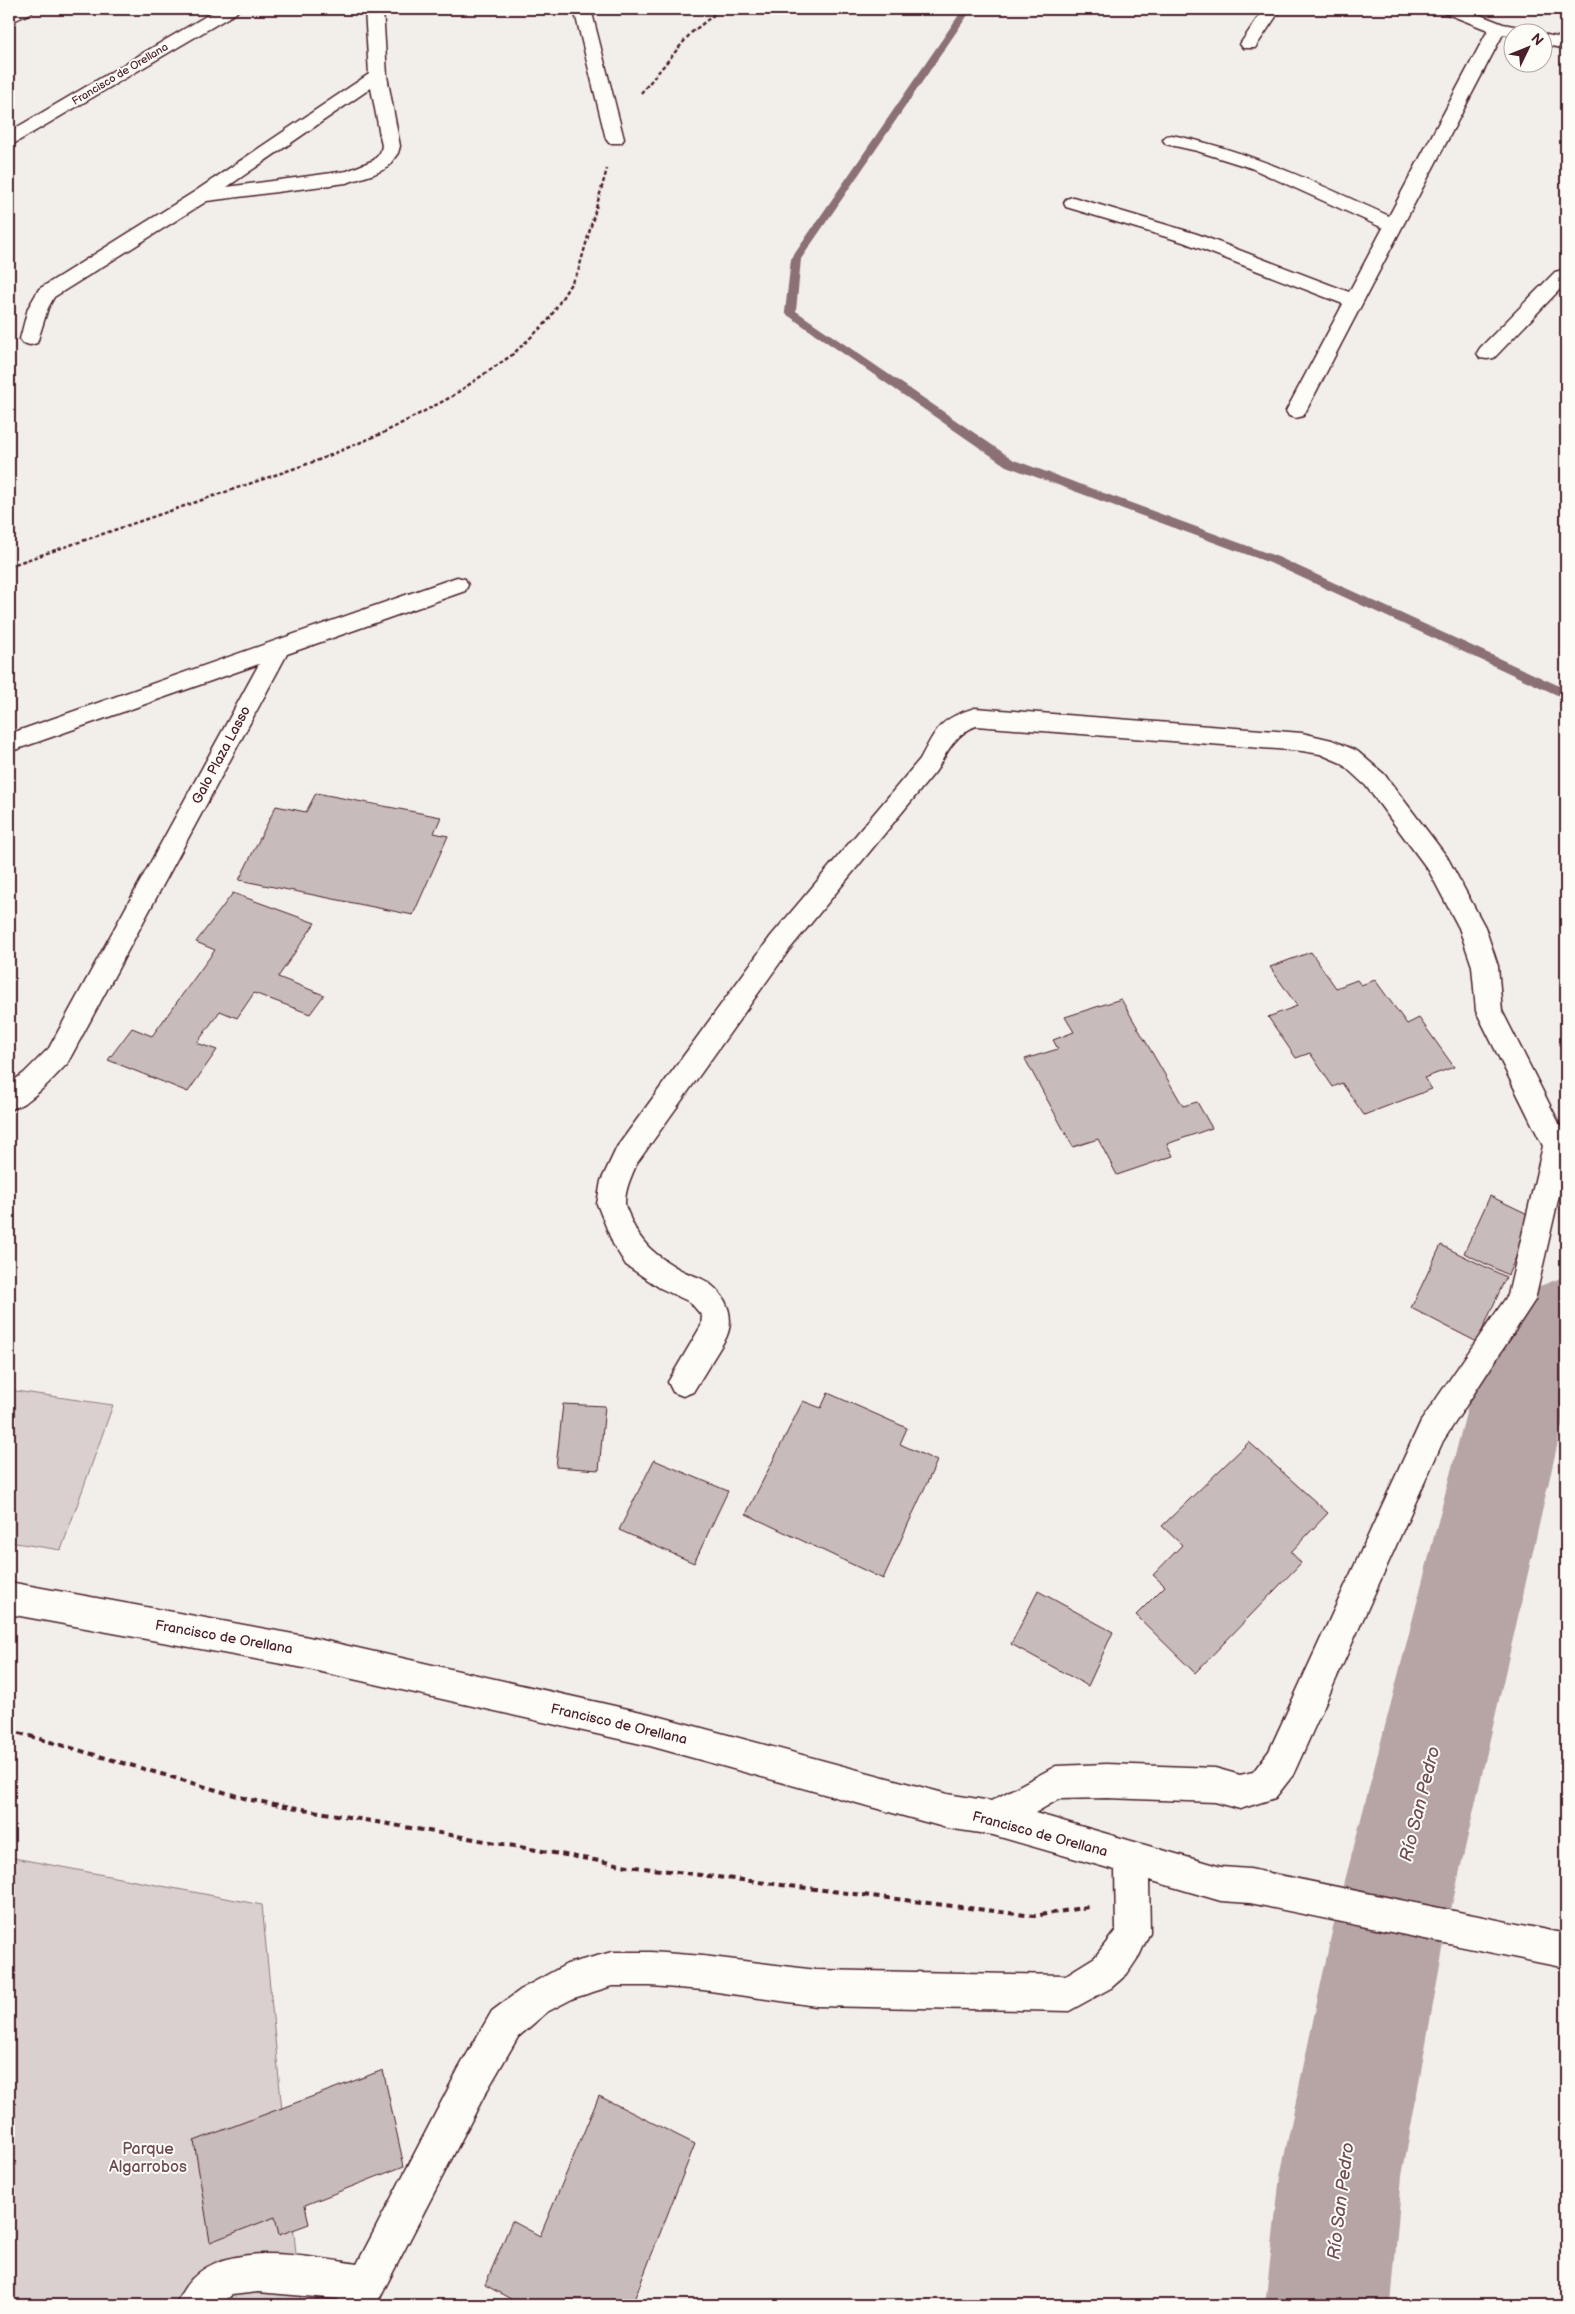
<svg xmlns="http://www.w3.org/2000/svg" width="1575" height="2314" font-family="'Balsamiq Sans',sans-serif">
<style>
.green{fill:#d9d0cf;stroke:#92787d}
.lines{fill:none;stroke-linecap:round;stroke-linejoin:round}
.stream{fill:#8b6f75;fill-rule:evenodd}
.river{fill:#b7a5a6;fill-rule:evenodd}
.building{fill:#c8bbbb;stroke:#4a1f2b}
.minor-casing{stroke:#4a1f2b;stroke-width:3}
.path-far1{stroke:#4a1f2b;stroke-width:2.5;stroke-dasharray:4 2.5;stroke-linecap:butt}
.path{stroke:#4a1f2b;stroke-width:4;stroke-dasharray:6 4.5;stroke-linecap:butt}
.minor{fill:#fdfcf7;fill-rule:evenodd}
.labels{text-anchor:middle;dominant-baseline:central;stroke-width:4;stroke-linejoin:round;paint-order:stroke}
.far-street-label{font-size:11px;fill:#4a1f2b;stroke:#fdfcf7}
.street-label{font-size:14px;fill:#4a1f2b;stroke:#fdfcf7}
.near-park-label{font-size:16px;fill:#6e4b54;stroke:#fdfcf7}
.near-water-label{font-size:18px;font-style:italic;fill:#704e56;stroke:#fdfcf7}
</style>
<rect width="100%" height="100%" fill="#f2efeb"/>
<filter id="ink" filterUnits="userSpaceOnUse"><feTurbulence type="fractalNoise" baseFrequency=".02" numOctaves="2"/><feDisplacementMap in="SourceGraphic" scale="10" xChannelSelector="R" yChannelSelector="G"/><feConvolveMatrix kernelMatrix="1 2 1 2 8 2 1 2 1" color-interpolation-filters="sRGB"/></filter>
<g filter="url(#ink)">
<g class="green">
<path d="M 9,1390 L 113,1405 L 61,1550 L 9,1542 Z"/>
<path d="M 9,1857 L 262,1905 L 301,2305 L 9,2305 Z"/>
</g>
<g class="lines">
<path class="stream" d="M 963,9 L 972,9 L 801,259 L 796,311 L 1014,460 L 1278,557 L 1566,689 L 1566,699 L 1270,563 L 1006,466 L 786,314 L 785,312 L 791,259 Z"/>
<path class="river" d="M 1566,1276 L 1566,1407 L 1447,1927 L 1402,2176 L 1391,2305 L 1265,2305 L 1280,2176 L 1333,1927 L 1474,1382 L 1488,1350 L 1532,1289 Z"/>
</g>
<g class="building">
<path d="M 316,793 L 441,817 L 434,833 L 448,836 L 413,915 L 239,880 L 276,806 L 306,812 Z"/>
<path d="M 233,893 L 315,923 L 278,977 L 324,995 L 310,1014 L 254,993 L 237,1018 L 220,1011 L 197,1043 L 217,1050 L 188,1092 L 108,1060 L 132,1028 L 152,1036 L 215,950 L 196,942 Z"/>
<path d="M 1311,952 L 1336,988 L 1357,980 L 1361,985 L 1375,980 L 1407,1024 L 1419,1018 L 1454,1067 L 1424,1078 L 1432,1089 L 1364,1115 L 1342,1083 L 1333,1087 L 1310,1053 L 1296,1058 L 1268,1017 L 1297,1006 L 1270,967 Z"/>
<path d="M 1121,999 L 1183,1106 L 1197,1102 L 1212,1128 L 1167,1144 L 1173,1156 L 1117,1175 L 1098,1139 L 1073,1147 L 1025,1059 L 1058,1049 L 1053,1040 L 1074,1032 L 1065,1017 Z"/>
<path d="M 1490,1196 L 1534,1217 L 1508,1275 L 1464,1253 Z"/>
<path d="M 1441,1245 L 1506,1277 L 1477,1342 L 1411,1308 Z"/>
<path d="M 828,1393 L 907,1428 L 900,1444 L 937,1461 L 883,1579 L 746,1514 L 803,1401 L 821,1408 Z"/>
<path d="M 563,1404 L 605,1406 L 599,1470 L 556,1467 Z"/>
<path d="M 1249,1442 L 1328,1513 L 1291,1552 L 1301,1563 L 1195,1673 L 1136,1615 L 1165,1586 L 1153,1575 L 1182,1545 L 1162,1526 Z"/>
<path d="M 654,1460 L 728,1491 L 694,1563 L 619,1530 Z"/>
<path d="M 1038,1591 L 1113,1632 L 1088,1686 L 1011,1644 Z"/>
<path d="M 383,2070 L 404,2166 L 305,2205 L 309,2224 L 279,2235 L 275,2217 L 210,2242 L 194,2141 Z"/>
<path d="M 599,2096 L 695,2144 L 632,2305 L 522,2305 L 485,2285 L 512,2221 L 540,2236 Z"/>
</g>
<g class="lines">
<defs>
<g id="minor">
<path d="M 13,9 L 34,9 L 31,13 L 9,23 L 9,11 Z"/>
<path d="M 218,9 L 239,9 L 236,13 L 15,143 L 9,144 L 9,132 Z"/>
<path d="M 365,9 L 383,9 L 387,76 L 400,146 L 398,153 L 387,168 L 374,174 L 346,183 L 207,201 L 54,297 L 48,308 L 37,343 L 30,345 L 23,343 L 20,339 L 28,308 L 39,289 L 194,192 L 369,74 ZM 371,88 L 382,146 L 380,153 L 374,160 L 347,171 L 227,187 Z"/>
<path d="M 574,9 L 591,9 L 624,139 L 621,143 L 609,143 L 606,139 Z"/>
<path d="M 1264,9 L 1281,9 L 1255,48 L 1243,48 L 1240,44 Z"/>
<path d="M 1443,9 L 1465,9 L 1503,24 L 1524,28 L 1527,32 L 1512,32 L 1512,36 L 1503,34 L 1306,411 L 1303,416 L 1296,418 L 1289,416 L 1286,411 L 1343,304 L 1183,242 L 1066,207 L 1064,203 L 1066,199 L 1073,197 L 1197,234 L 1349,292 L 1383,228 L 1251,168 L 1197,151 L 1166,144 L 1163,140 L 1166,136 L 1172,135 C 1249,150 1318,184 1389,216 L 1488,30 L 1445,13 Z"/>
<path d="M 1542,34 L 1566,39 L 1566,49 L 1542,44 Z"/>
<path d="M 1566,269 L 1566,283 L 1494,358 L 1487,359 L 1480,358 L 1477,353 L 1480,348 L 1555,272 Z"/>
<path d="M 457,577 L 465,579 L 468,585 L 465,591 L 287,654 L 67,1064 C 50,1081 32,1103 9,1110 L 9,1084 L 24,1073 L 49,1048 L 259,664 L 9,752 L 9,734 Z"/>
<path d="M 975,708 L 1302,733 L 1332,740 L 1357,751 L 1384,774 L 1447,857 L 1485,927 L 1498,966 L 1502,1011 L 1566,1137 L 1566,1165 L 1535,1300 L 1443,1441 L 1293,1775 L 1275,1798 L 1240,1809 L 1215,1802 L 1107,1798 L 1059,1799 L 1035,1813 L 1221,1867 L 1250,1869 L 1566,1934 L 1566,1968 L 1250,1903 L 1221,1901 L 1149,1880 L 1150,1932 L 1139,1956 L 1127,1974 L 1111,1988 L 1069,2011 L 816,2006 L 703,1990 L 651,1986 L 612,1986 L 574,1998 L 547,2012 L 518,2037 L 485,2094 L 376,2305 L 337,2305 L 339,2299 L 258,2292 L 232,2295 L 219,2305 L 176,2305 C 202,2233 299,2256 357,2264 L 459,2068 L 492,2011 L 523,1988 L 567,1964 L 612,1952 L 651,1952 L 703,1956 L 816,1970 L 1066,1975 L 1095,1957 L 1116,1930 L 1115,1870 L 993,1835 L 947,1828 L 650,1746 L 304,1668 L 9,1614 L 9,1582 L 304,1636 L 650,1714 L 947,1794 L 991,1801 L 1056,1766 L 1107,1764 L 1215,1768 L 1240,1775 L 1253,1772 L 1269,1751 L 1421,1421 L 1508,1295 L 1543,1146 L 1476,1011 L 1472,966 L 1459,928 L 1429,871 L 1366,786 L 1341,763 L 1320,754 L 1302,751 L 976,726 C 955,734 947,752 936,771 L 789,950 L 637,1163 C 632,1175 625,1189 625,1203 C 625,1208 629,1213 630,1218 C 641,1244 655,1255 679,1269 C 689,1275 702,1277 710,1284 C 728,1298 735,1318 726,1338 L 693,1392 L 683,1396 L 673,1392 L 668,1382 L 701,1326 L 702,1316 L 690,1302 L 660,1288 L 626,1265 L 613,1244 L 597,1204 L 601,1181 L 617,1147 L 771,936 L 920,759 C 937,728 939,719 975,708 Z"/>
</g>
</defs>
<use href="#minor" class="minor-casing"/>
<g class="path-far1">
<path d="M 641,93 L 691,33 L 721,9"/>
<path d="M 9,566 L 316,461 L 383,433 L 451,397 L 512,355 L 548,321 L 578,272 L 607,169"/>
</g>
<path class="path" d="M 9,1730 L 251,1800 L 628,1866 L 1034,1916 L 1088,1907"/>
<use href="#minor" class="minor"/>
</g>
</g>
<g class="labels">
<g class="far-street-label">
<text transform="translate(120 74) rotate(-31)">Francisco de Orellana</text>
</g>
<g class="street-label">
<text transform="translate(221 755) rotate(-62)">Galo Plaza Lasso</text>
<text transform="translate(224 1637) rotate(10)">Francisco de Orellana</text>
<text transform="translate(619 1724) rotate(13)">Francisco de Orellana</text>
<text transform="translate(1040 1834) rotate(15)">Francisco de Orellana</text>
</g>
<g class="near-park-label">
<text x="148" y="2149">Parque<tspan x="148" dy="18">Algarrobos</tspan></text>
</g>
<g class="near-water-label">
<text transform="translate(1420 1804) rotate(-76)">Río San Pedro</text>
<text transform="translate(1341 2201) rotate(-83)">Río San Pedro</text>
</g>
</g>
<rect width="1575" height="2314" fill="none" stroke="#fdfcf7" stroke-width="30"/>
<rect x="15" y="15" width="1545" height="2284" fill="none" stroke="#4a1f2b" stroke-width="2" filter="url(#ink)"/>
<g transform="translate(1528 48) rotate(47)"><circle r="24" fill="#fdfcf7" stroke="#b5a4a5"/>
<path d="M0-4L9 19L0 12L-9 19Z" fill="#4a1f2b"/>
<text y="-8" font-size="14" font-weight="bold" text-anchor="middle" fill="#4a1f2b">N</text>
</g>
</svg>
